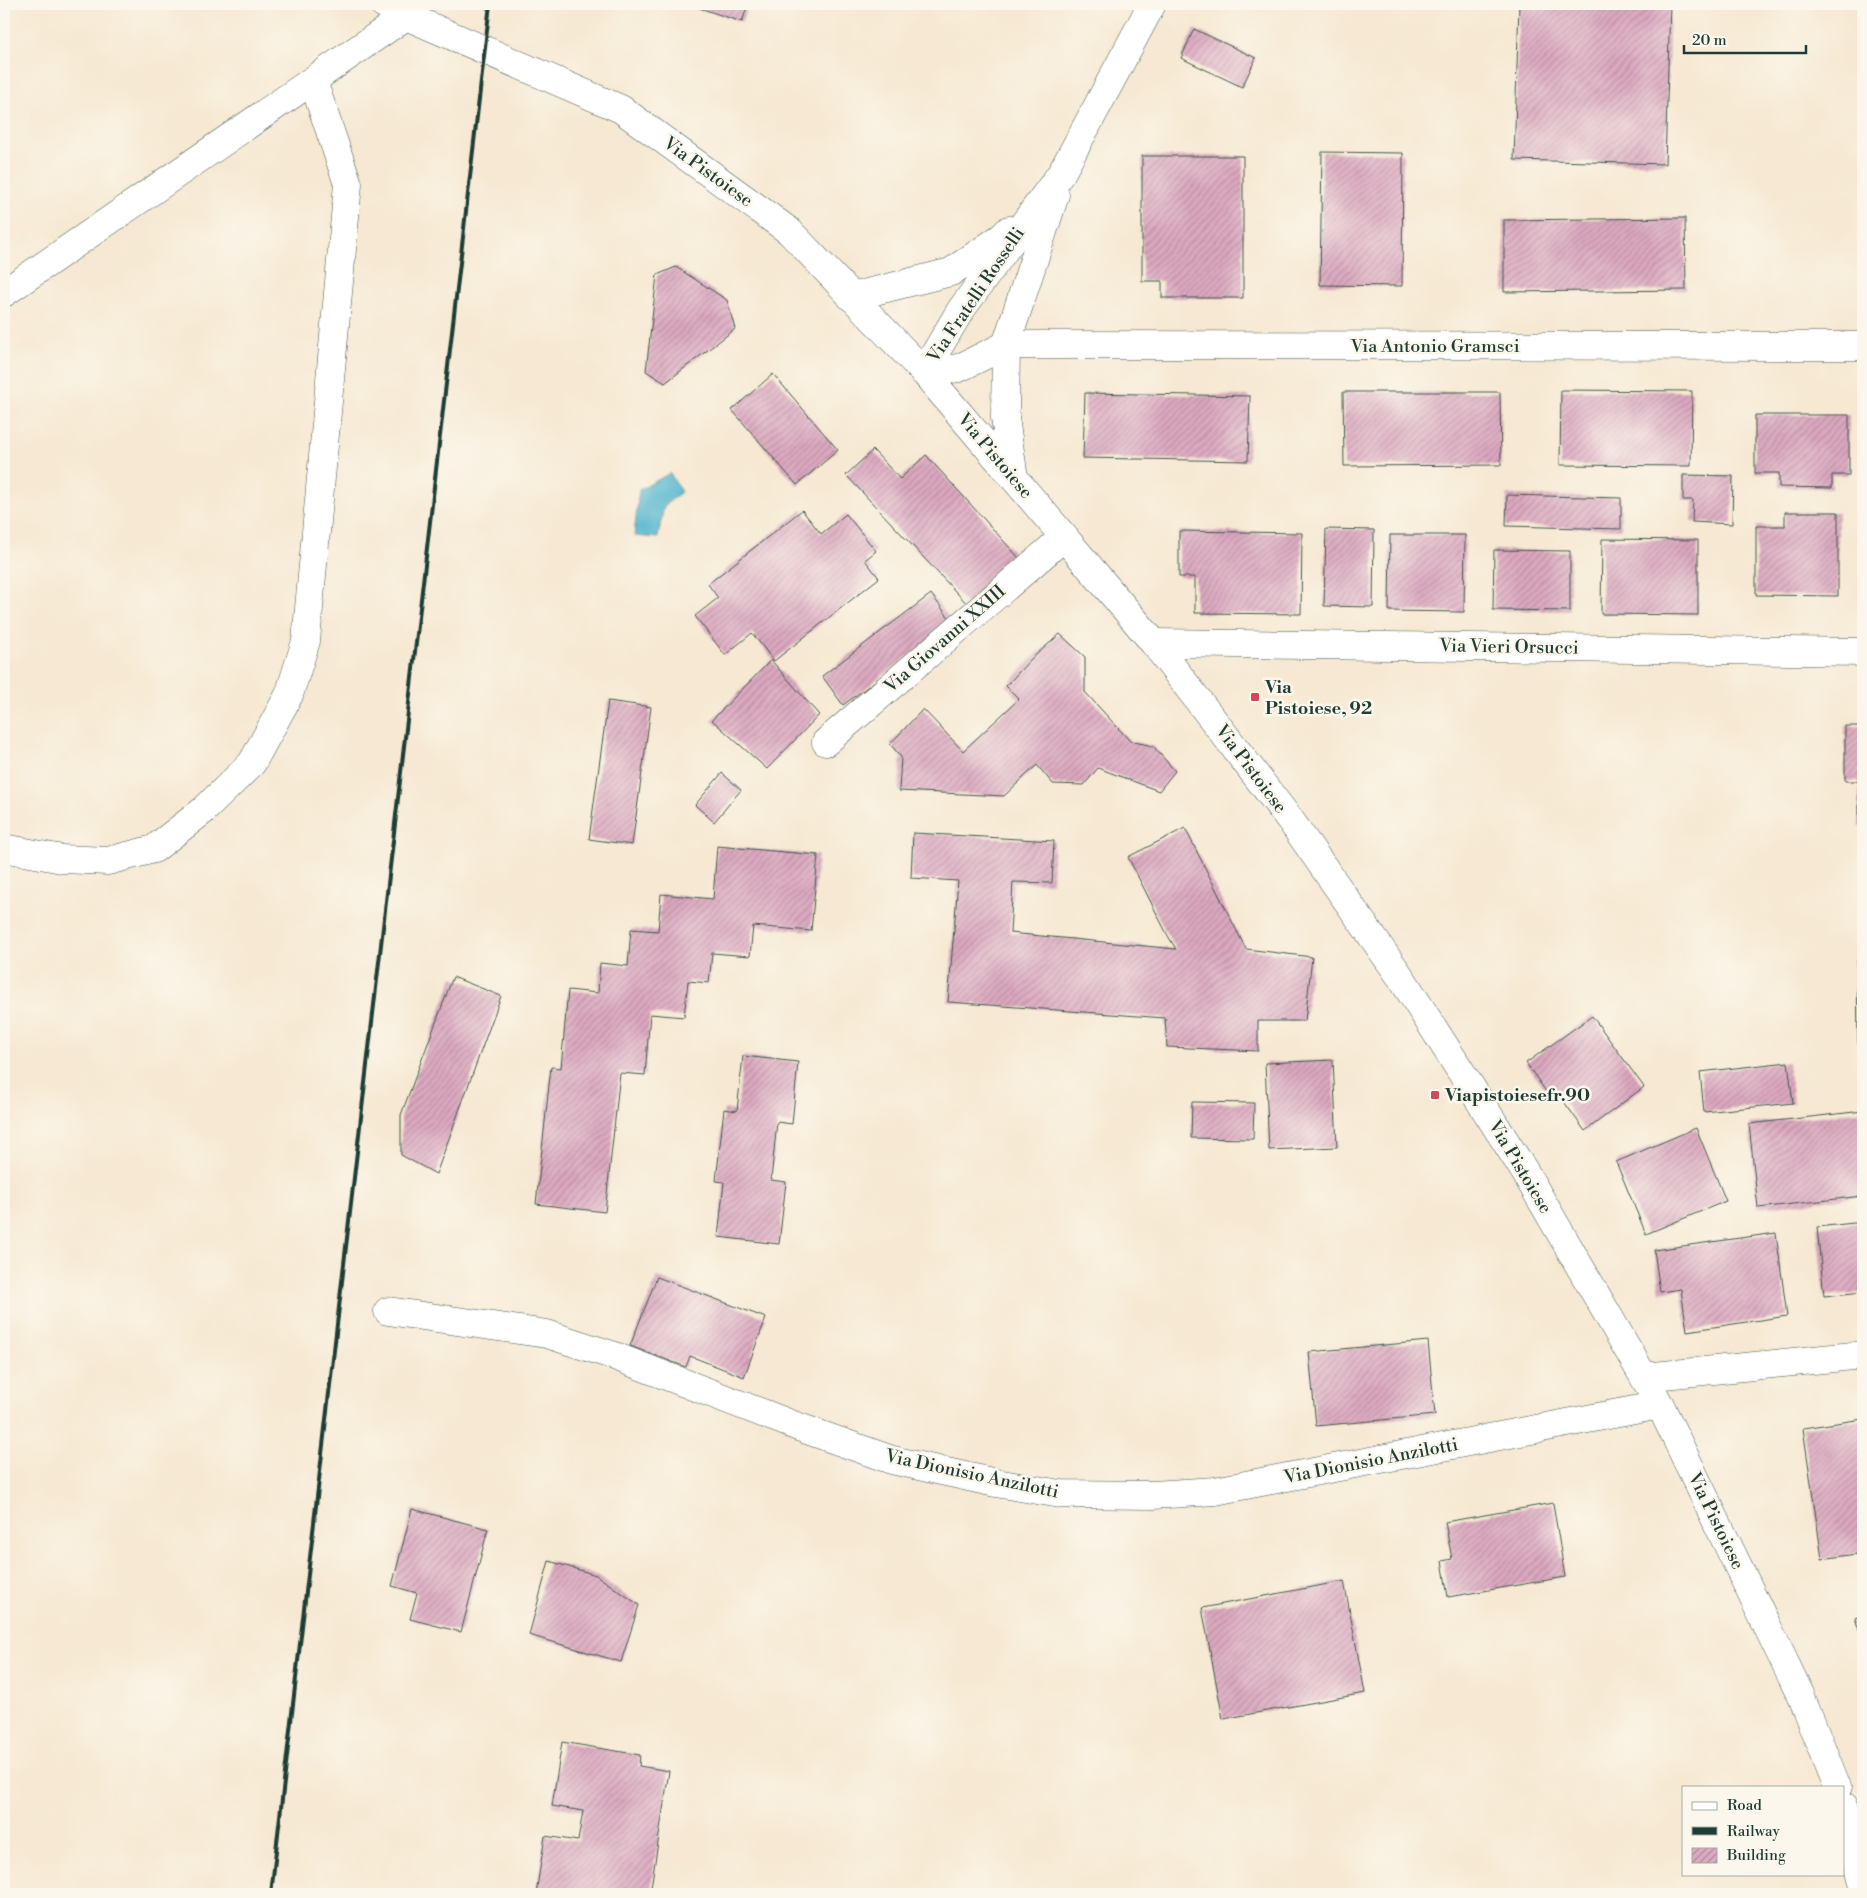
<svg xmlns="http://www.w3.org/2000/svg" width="1867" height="1898" font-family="'Libre Bodoni',serif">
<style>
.water{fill:#4eb3cd;stroke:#367880}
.building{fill:url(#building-hatch)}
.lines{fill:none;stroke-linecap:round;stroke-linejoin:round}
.minor-casing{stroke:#3f574c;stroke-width:29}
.primary-casing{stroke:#3f574c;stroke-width:29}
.minor{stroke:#fff;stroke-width:28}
.primary{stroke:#fff;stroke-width:28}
.rail{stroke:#1f3d34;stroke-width:4}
.poi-dot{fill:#d1495b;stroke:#fbf7ec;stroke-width:2}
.labels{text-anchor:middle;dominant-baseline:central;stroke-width:5;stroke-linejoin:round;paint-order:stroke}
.street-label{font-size:18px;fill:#1f3d34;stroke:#fbf7ec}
.poi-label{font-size:18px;font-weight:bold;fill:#1f3d34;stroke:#fbf7ec;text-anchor:start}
</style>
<defs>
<pattern id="building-hatch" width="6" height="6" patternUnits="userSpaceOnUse" patternTransform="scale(1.25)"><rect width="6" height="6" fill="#dca8c0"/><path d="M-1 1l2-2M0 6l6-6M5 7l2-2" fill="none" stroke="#b28a9d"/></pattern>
</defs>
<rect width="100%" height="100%" fill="#fbf7ec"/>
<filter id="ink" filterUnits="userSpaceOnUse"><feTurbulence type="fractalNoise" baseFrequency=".02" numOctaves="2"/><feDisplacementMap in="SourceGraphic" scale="10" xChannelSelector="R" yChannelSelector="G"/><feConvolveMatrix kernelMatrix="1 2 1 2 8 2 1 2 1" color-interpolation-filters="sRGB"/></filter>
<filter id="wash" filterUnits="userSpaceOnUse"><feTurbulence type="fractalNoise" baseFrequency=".0096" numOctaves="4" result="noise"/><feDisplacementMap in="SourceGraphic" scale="20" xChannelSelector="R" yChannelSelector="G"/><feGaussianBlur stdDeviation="1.12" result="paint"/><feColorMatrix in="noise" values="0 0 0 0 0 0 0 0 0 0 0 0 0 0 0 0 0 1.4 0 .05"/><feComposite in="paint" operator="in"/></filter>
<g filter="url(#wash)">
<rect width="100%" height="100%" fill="#f6e8d2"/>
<path class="water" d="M 670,473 L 681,492 L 664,506 L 658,538 L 634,536 L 639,490 Z"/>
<g id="blocks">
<g class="building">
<path d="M 687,4 L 748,4 L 742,22 Z"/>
<path d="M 1519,4 L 1670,4 L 1665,164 L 1514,160 Z"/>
<path d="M 1194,29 L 1256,58 L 1242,87 L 1181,58 Z"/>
<path d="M 1322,152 L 1403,153 L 1402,286 L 1320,285 Z"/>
<path d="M 1142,156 L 1243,156 L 1243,298 L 1162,298 L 1162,281 L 1142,281 Z"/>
<path d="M 1685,218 L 1686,290 L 1504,292 L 1504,220 Z"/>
<path d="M 676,267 L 727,300 L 735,329 L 665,383 L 646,371 L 657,275 Z"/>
<path d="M 773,374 L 838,450 L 797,485 L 732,410 Z"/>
<path d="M 1561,390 L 1692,391 L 1691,466 L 1560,465 Z"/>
<path d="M 1343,392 L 1500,392 L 1501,465 L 1344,466 Z"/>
<path d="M 1085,393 L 1250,396 L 1248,461 L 1083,458 Z"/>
<path d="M 1755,415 L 1849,415 L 1849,475 L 1832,475 L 1832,488 L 1779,487 L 1779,473 L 1755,473 Z"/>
<path d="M 873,450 L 900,479 L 926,455 L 1020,559 L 970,607 L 846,475 Z"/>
<path d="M 1683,475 L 1733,476 L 1732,524 L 1692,522 L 1693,500 L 1683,500 Z"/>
<path d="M 1507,495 L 1621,498 L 1621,529 L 1506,526 Z"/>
<path d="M 802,510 L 821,534 L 846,514 L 876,551 L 865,560 L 879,578 L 774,661 L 752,633 L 725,655 L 695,616 L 718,598 L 708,584 Z"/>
<path d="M 1785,512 L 1838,512 L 1838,596 L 1756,595 L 1756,526 L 1785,526 Z"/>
<path d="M 1326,529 L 1374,530 L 1373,607 L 1324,606 Z"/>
<path d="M 1179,531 L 1302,533 L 1301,614 L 1195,613 L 1195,577 L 1179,577 Z"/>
<path d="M 1390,535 L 1465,535 L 1464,612 L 1389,611 Z"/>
<path d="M 1602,539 L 1698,540 L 1698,615 L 1601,614 Z"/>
<path d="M 1494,550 L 1570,551 L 1570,611 L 1493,610 Z"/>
<path d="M 931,594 L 953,623 L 843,705 L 822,676 Z"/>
<path d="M 1060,634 L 1085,657 L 1085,692 L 1130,741 L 1153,746 L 1175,771 L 1159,791 L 1098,768 L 1084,785 L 1053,784 L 1037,765 L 1004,796 L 899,791 L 901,757 L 890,744 L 923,709 L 963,751 L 1019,699 L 1006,686 L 1030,660 Z"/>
<path d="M 771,660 L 819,715 L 767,769 L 712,720 Z"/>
<path d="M 608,701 L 651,707 L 632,845 L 589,839 Z"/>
<path d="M 1845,726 L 1863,726 L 1863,826 L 1859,826 L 1859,781 L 1845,781 Z"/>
<path d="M 722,773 L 741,790 L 714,822 L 695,805 Z"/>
<path d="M 1185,828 L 1246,949 L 1312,957 L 1305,1021 L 1258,1021 L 1258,1051 L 1167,1047 L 1165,1018 L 948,1002 L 958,881 L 911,878 L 913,833 L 1054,841 L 1052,883 L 1013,882 L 1010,933 L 1176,949 L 1168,936 L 1128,857 Z"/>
<path d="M 717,846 L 818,855 L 811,931 L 753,926 L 750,956 L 712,953 L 709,983 L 688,981 L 684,1017 L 650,1014 L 645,1075 L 620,1073 L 605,1212 L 536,1204 L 551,1067 L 561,1068 L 568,990 L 598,993 L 600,963 L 628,966 L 631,929 L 658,931 L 661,894 L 713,899 Z"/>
<path d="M 1857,960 L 1863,960 L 1863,1044 L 1858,1044 Z"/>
<path d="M 453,977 L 501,996 L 436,1174 L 401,1155 L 401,1115 Z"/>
<path d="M 1592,1016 L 1644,1087 L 1585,1131 L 1554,1088 L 1547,1093 L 1526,1063 Z"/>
<path d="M 743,1056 L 798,1062 L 792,1124 L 777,1122 L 771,1180 L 786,1182 L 779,1244 L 718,1237 L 724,1182 L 716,1181 L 724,1109 L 737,1111 Z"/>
<path d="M 1333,1060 L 1337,1147 L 1269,1150 L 1265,1063 Z"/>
<path d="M 1788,1062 L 1793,1103 L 1704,1112 L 1700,1072 Z"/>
<path d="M 1192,1102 L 1254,1103 L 1253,1139 L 1191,1138 Z"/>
<path d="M 1863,1111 L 1863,1196 L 1758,1208 L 1749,1124 Z"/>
<path d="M 1696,1128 L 1726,1201 L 1646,1234 L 1616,1162 Z"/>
<path d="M 1863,1222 L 1863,1292 L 1824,1296 L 1817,1227 Z"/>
<path d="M 1776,1233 L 1787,1316 L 1687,1331 L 1681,1289 L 1660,1292 L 1654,1250 Z"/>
<path d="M 657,1277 L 766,1318 L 744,1377 L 690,1356 L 686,1367 L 630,1346 Z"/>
<path d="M 1428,1341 L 1435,1415 L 1316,1426 L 1309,1352 Z"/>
<path d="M 1863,1419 L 1863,1553 L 1822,1559 L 1803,1428 Z"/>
<path d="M 1553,1503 L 1565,1577 L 1448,1597 L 1442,1561 L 1452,1559 L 1445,1522 Z"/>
<path d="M 412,1509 L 488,1529 L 461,1632 L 410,1619 L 417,1593 L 392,1586 Z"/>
<path d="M 549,1561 L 596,1575 L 639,1605 L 621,1662 L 529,1635 Z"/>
<path d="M 1344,1581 L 1365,1693 L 1223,1719 L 1202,1608 Z"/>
<path d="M 1863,1615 L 1863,1643 L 1855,1618 Z"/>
<path d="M 562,1742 L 640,1755 L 639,1766 L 669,1771 L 650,1894 L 536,1894 L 545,1836 L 578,1841 L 583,1811 L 552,1806 Z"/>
</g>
</g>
</g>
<g filter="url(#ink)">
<use href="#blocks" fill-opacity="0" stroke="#3f574c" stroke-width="1"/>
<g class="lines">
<defs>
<g id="minor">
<path d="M 4,293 L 406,16"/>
<path d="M 851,297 L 951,272 L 1002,237 L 1009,230"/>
<path d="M 924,372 L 959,368 L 1006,345 L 1863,346"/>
<path d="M 924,372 L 960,311 L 1062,172 L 1152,4"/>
<path d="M 1014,478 L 1005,418 L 1006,345 L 1055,195"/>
<path d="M 1154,643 L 1863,652"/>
<path d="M 826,742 L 1064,537"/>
<path d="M 4,848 L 62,859 L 108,861 L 154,849 L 204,810 L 252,763 L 289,695 L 306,641 L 348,184 L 313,81"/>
<path d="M 388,1311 L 547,1334 L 612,1355 L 796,1426 L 892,1460 L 996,1483 L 1061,1494 L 1153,1495 L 1215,1491 L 1660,1405"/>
<path d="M 1644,1377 L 1863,1355"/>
</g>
<g id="primary">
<path d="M 384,4 L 406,16 L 621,109 L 789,231 L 924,372 L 1154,643 L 1291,821 L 1402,979 L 1525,1172 L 1660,1405 L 1800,1694 L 1837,1787"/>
<path d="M 1843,1807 L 1863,1882"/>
</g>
</defs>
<use href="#minor" class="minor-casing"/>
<use href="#primary" class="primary-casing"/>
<use href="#minor" class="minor"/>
<use href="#primary" class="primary"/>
<path class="rail" d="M 271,1894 L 490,4"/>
</g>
</g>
<g class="poi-dot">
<rect x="1250" y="692" width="10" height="10" rx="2.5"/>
<rect x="1430" y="1090" width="10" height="10" rx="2.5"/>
</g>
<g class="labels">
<g class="street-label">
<text transform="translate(708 172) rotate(36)">Via Pistoiese</text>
<text transform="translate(976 295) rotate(-56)">Via Fratelli Rosselli</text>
<text x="1435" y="346">Via Antonio Gramsci</text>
<text transform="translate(995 456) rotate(50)">Via Pistoiese</text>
<text transform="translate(945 639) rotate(-41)">Via Giovanni XXIII</text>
<text transform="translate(1509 647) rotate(1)">Via Vieri Orsucci</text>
<text transform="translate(1251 769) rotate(53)">Via Pistoiese</text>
<text transform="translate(1520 1167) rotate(59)">Via Pistoiese</text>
<text transform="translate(1371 1461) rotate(-11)">Via Dionisio Anzilotti</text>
<text transform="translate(972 1474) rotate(12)">Via Dionisio Anzilotti</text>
<text transform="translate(1716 1521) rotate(64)">Via Pistoiese</text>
</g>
<g class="poi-label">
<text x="1265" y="687">Via<tspan x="1265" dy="21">Pistoiese, 92</tspan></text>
<text x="1445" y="1095">Viapistoiesefr.90</text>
</g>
</g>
<rect width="1867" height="1898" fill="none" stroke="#fbf7ec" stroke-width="20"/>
<rect x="1682" y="1786" width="162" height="90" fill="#fbf7ec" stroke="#a3ada2"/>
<rect x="1692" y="1802" width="25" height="8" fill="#ffffff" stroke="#a3ada2"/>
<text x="1727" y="1810" font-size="15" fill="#1f3d34">Road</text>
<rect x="1692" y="1827" width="25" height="8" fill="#1f3d34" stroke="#a3ada2"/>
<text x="1727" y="1836" font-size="15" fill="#1f3d34">Railway</text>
<rect x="1692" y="1848" width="25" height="15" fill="url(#building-hatch)" stroke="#a3ada2"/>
<text x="1727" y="1860" font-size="15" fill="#1f3d34">Building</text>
<path d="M1684 45v8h122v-8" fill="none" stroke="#1f3d34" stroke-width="2.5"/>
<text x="1692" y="45" font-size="15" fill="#1f3d34" stroke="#fbf7ec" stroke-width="4" paint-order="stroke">20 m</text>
</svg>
